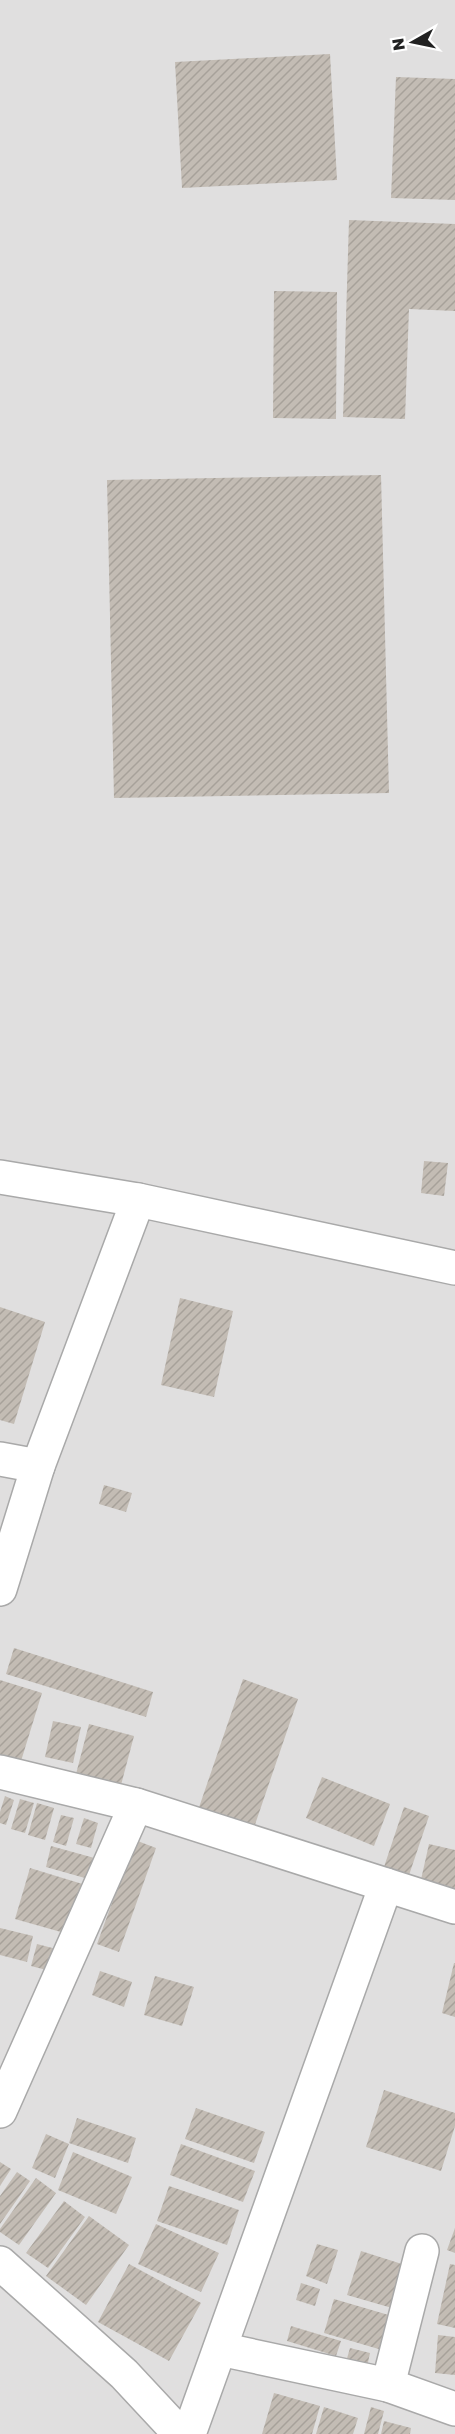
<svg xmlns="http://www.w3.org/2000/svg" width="455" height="2434" font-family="'Golos Text',sans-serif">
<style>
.residential{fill:#e0dfdf}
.building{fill:url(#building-hatch)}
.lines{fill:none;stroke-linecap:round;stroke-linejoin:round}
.street-casing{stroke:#a9a9a9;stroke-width:36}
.street{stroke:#fff;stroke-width:33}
</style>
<defs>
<pattern id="building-hatch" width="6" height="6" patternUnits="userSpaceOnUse" patternTransform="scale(1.5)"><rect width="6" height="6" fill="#c3bcb4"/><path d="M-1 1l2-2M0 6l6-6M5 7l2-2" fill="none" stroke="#a7a19a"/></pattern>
</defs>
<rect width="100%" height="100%" fill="#f2efe8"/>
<rect class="residential" x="0" y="0" width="455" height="2434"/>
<g class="building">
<path d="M 330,54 L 337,180 L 182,188 L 175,62 Z"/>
<path d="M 396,77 L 455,79 L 455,200 L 391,198 Z"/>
<path d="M 349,220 L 455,224 L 455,311 L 409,309 L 405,419 L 343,417 Z"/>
<path d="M 274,291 L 337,292 L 336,419 L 273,418 Z"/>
<path d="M 381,475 L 389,793 L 114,798 L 107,480 Z"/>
<path d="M 424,1161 L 448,1163 L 444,1196 L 421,1193 Z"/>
<path d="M 180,1298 L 233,1311 L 214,1397 L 161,1385 Z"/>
<path d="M 0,1307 L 45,1322 L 14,1424 L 0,1420 Z"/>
<path d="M 104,1485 L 132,1493 L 126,1512 L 99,1504 Z"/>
<path d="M 14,1648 L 153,1692 L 146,1717 L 6,1674 Z"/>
<path d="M 243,1679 L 298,1699 L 249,1842 L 194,1822 Z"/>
<path d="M 0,1680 L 42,1693 L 17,1774 L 0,1769 Z"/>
<path d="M 53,1721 L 81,1727 L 73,1763 L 45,1757 Z"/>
<path d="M 89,1724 L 134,1736 L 121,1785 L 76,1774 Z"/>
<path d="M 322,1777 L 390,1804 L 374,1846 L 306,1818 Z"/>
<path d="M 5,1796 L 14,1800 L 6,1825 L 0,1823 L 0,1812 Z"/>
<path d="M 20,1799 L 34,1803 L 25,1833 L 11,1829 Z"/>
<path d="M 37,1803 L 54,1808 L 45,1840 L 28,1835 Z"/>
<path d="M 404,1807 L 429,1816 L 408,1878 L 383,1870 Z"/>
<path d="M 61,1815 L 74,1818 L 66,1846 L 53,1842 Z"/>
<path d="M 84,1818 L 98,1823 L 91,1848 L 76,1844 Z"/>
<path d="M 135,1840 L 156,1848 L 119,1952 L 97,1944 Z"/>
<path d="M 429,1844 L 455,1850 L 455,1901 L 418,1893 Z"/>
<path d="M 51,1846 L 98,1859 L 92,1880 L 46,1867 Z"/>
<path d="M 30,1868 L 89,1886 L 75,1936 L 15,1919 Z"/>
<path d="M 0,1928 L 33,1936 L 27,1962 L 0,1955 Z"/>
<path d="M 37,1944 L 64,1951 L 58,1973 L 31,1966 Z"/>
<path d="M 454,1963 L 455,1963 L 455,2017 L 442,2013 Z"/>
<path d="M 100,1971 L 132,1982 L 124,2007 L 92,1995 Z"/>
<path d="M 155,1976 L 194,1987 L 182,2026 L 144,2015 Z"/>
<path d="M 384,2090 L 455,2113 L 455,2126 L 441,2171 L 366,2147 Z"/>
<path d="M 196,2108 L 265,2132 L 254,2163 L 185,2139 Z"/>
<path d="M 77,2118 L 136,2138 L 128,2163 L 69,2143 Z"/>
<path d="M 46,2134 L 69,2144 L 55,2178 L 32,2168 Z"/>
<path d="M 181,2144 L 255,2171 L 243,2202 L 170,2175 Z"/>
<path d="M 73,2152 L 132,2177 L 116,2214 L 58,2190 Z"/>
<path d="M 0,2162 L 11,2169 L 0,2186 Z"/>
<path d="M 17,2172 L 30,2181 L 0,2224 L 0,2196 Z"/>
<path d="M 36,2178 L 56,2193 L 19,2245 L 0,2232 L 0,2229 Z"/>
<path d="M 169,2186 L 239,2210 L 227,2245 L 157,2221 Z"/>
<path d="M 64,2201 L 85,2217 L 48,2268 L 26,2253 Z"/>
<path d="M 89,2216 L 129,2245 L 86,2305 L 46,2276 Z"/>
<path d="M 156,2224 L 219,2253 L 201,2292 L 138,2264 Z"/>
<path d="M 455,2228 L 455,2253 L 447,2250 Z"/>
<path d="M 317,2244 L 338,2250 L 327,2284 L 306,2276 Z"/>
<path d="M 361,2251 L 405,2265 L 392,2308 L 347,2295 Z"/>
<path d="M 129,2264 L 201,2303 L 169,2361 L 98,2322 Z"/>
<path d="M 450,2264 L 455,2265 L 455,2328 L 437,2324 Z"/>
<path d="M 301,2283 L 320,2289 L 315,2306 L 296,2300 Z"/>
<path d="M 334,2299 L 392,2316 L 382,2350 L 324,2333 Z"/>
<path d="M 291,2326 L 341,2341 L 336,2356 L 287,2341 Z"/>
<path d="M 438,2335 L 455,2337 L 455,2375 L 435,2373 Z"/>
<path d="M 350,2348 L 370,2353 L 367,2367 L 346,2362 Z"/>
<path d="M 274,2393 L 320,2406 L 312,2434 L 262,2434 Z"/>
<path d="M 324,2407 L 358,2418 L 353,2434 L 316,2434 Z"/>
<path d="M 371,2407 L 384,2411 L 378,2434 L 364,2434 Z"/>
<path d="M 384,2421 L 411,2428 L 410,2434 L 381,2434 Z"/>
</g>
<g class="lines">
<defs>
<g id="street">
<path d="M 0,1177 L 138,1200"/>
<path d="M 0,1459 L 38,1466"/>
<path d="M 0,1589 L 38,1466 L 138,1200 L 455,1268"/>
<path d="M 0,1772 L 136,1805 L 455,1907"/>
<path d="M 0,2111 L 136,1805"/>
<path d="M 0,2263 L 124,2374 L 180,2434"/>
<path d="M 220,2349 L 388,2385 L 455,2409"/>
<path d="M 388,2385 L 422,2251"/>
<path d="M 189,2434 L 386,1885"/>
</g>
</defs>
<use href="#street" class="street-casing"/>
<use href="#street" class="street"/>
</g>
<g transform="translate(413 42) rotate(261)" stroke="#ffffff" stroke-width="4.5" paint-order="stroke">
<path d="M0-4.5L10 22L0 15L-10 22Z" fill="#222222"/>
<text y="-9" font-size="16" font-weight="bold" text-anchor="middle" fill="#222222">N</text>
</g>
</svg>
